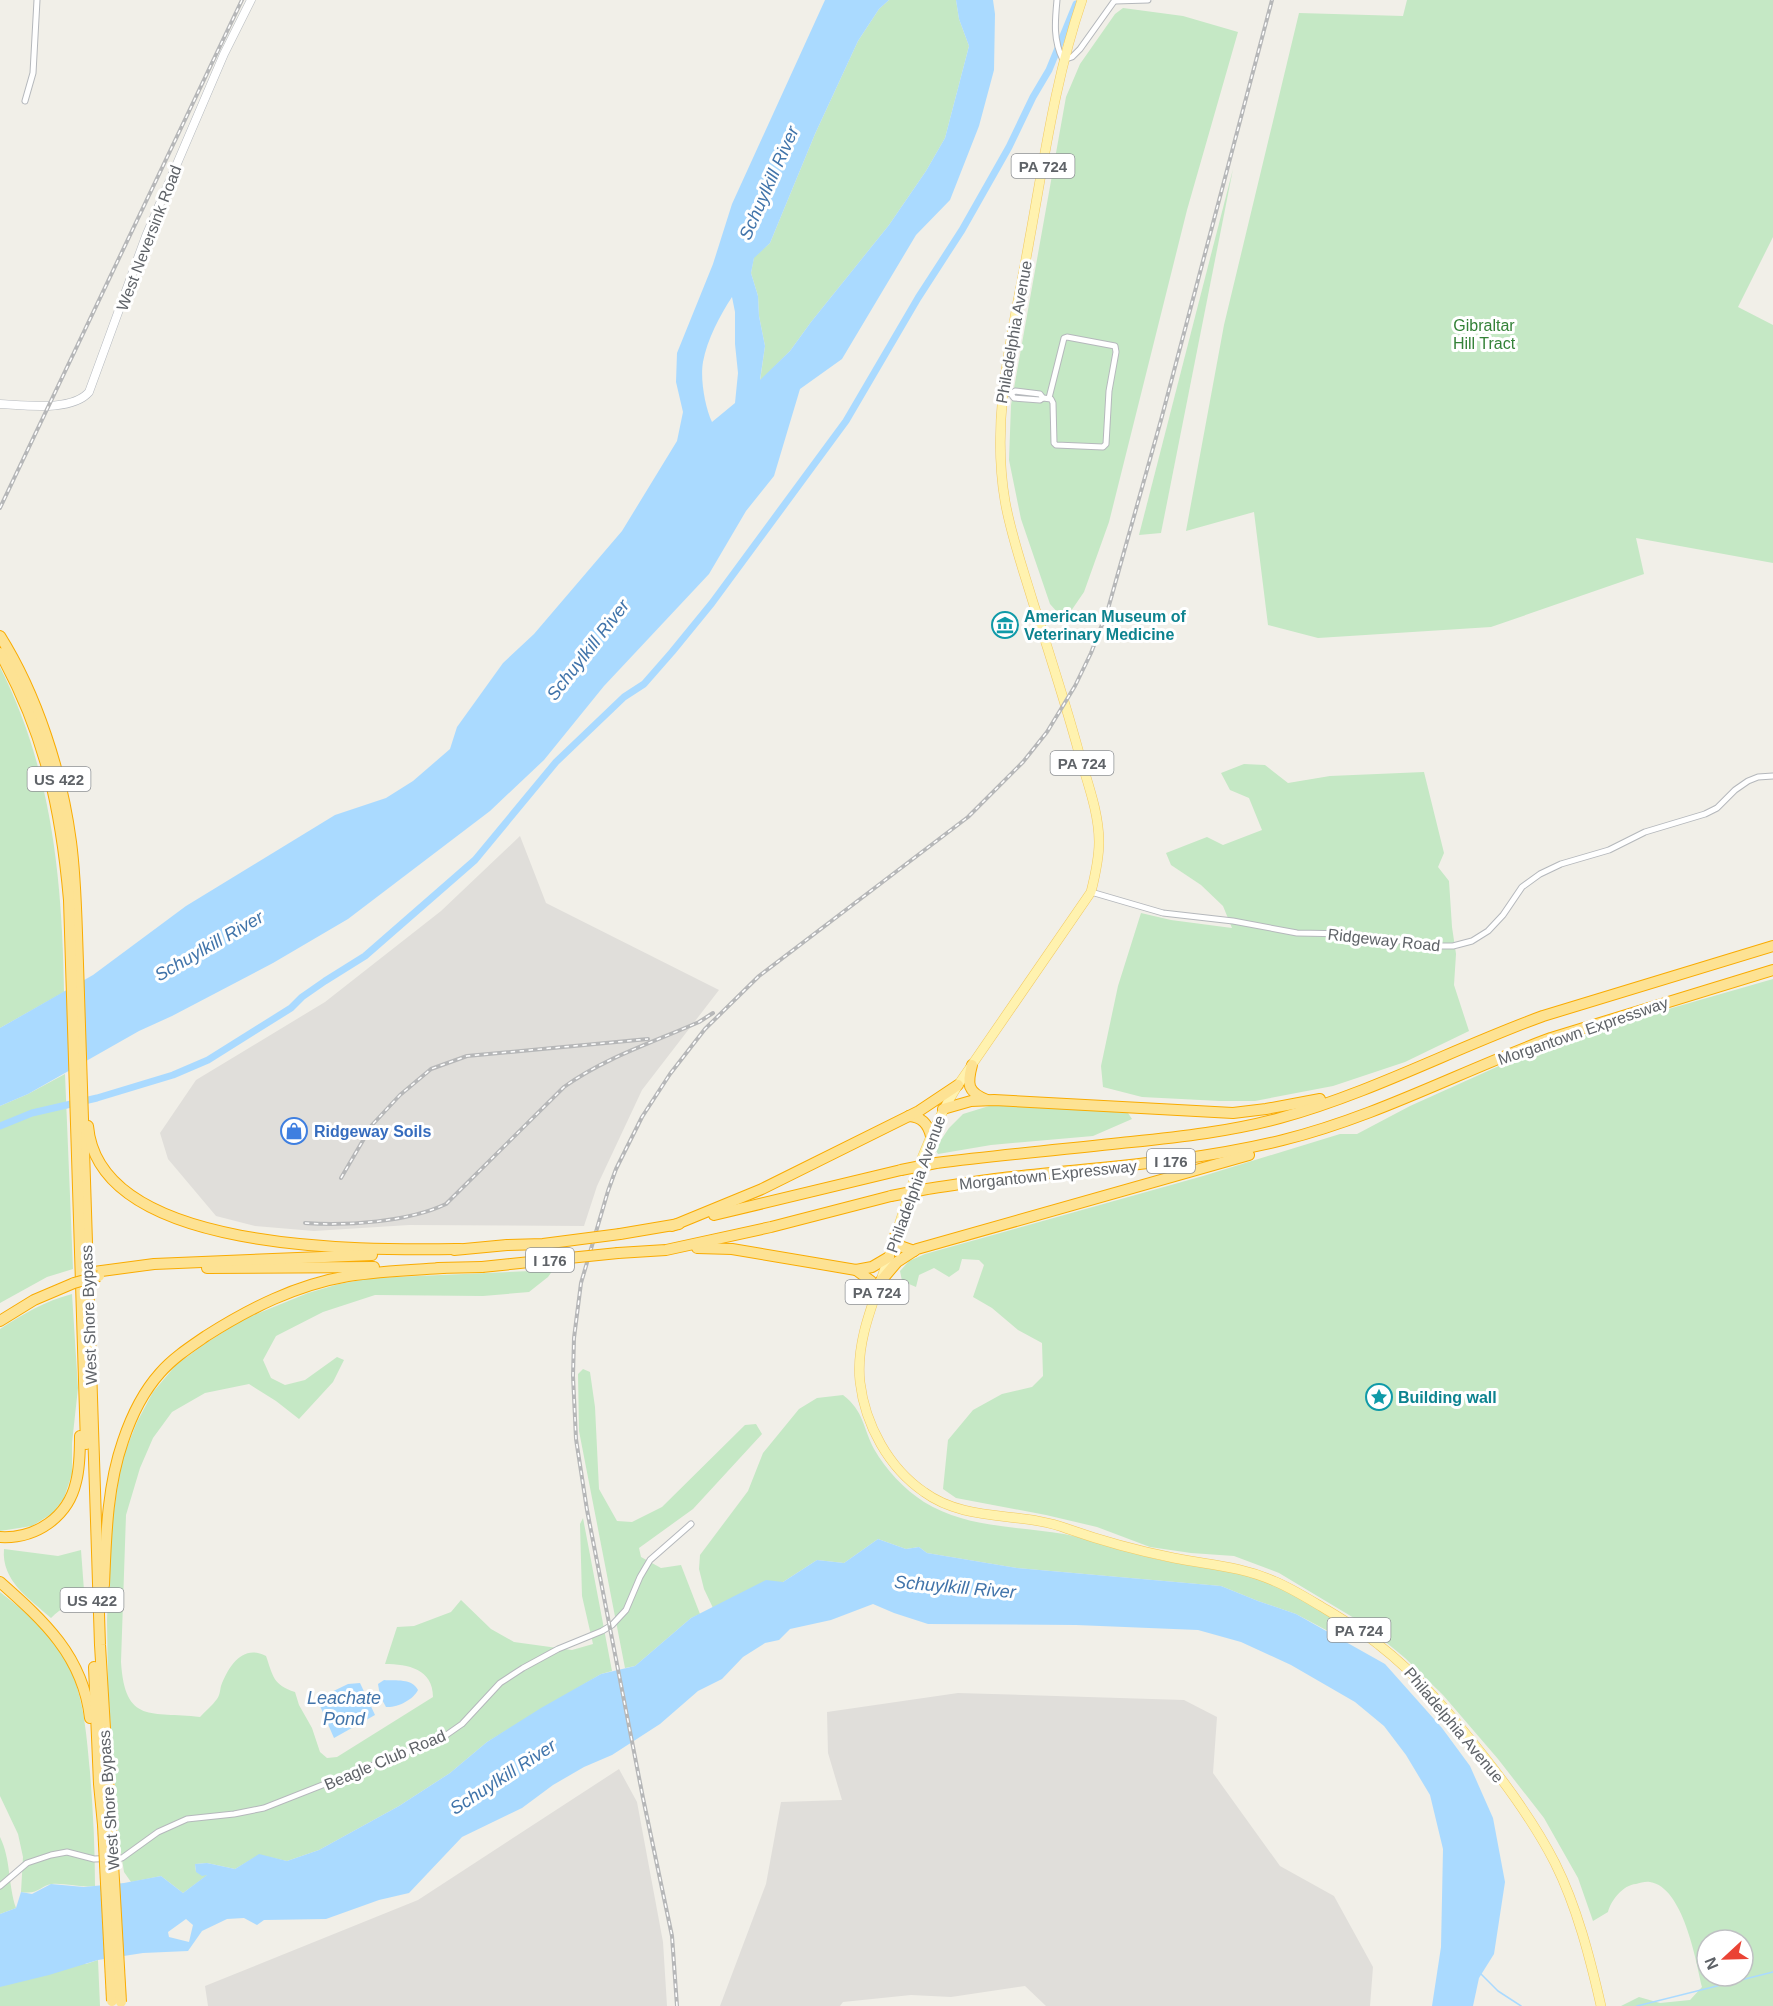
<svg xmlns="http://www.w3.org/2000/svg" width="1773" height="2006" font-family="Arial,sans-serif">
<style>
.industrial{fill:#e0deda}
.green{fill:#c5e8c5;fill-rule:evenodd}
.water{fill:#aadaff;fill-rule:evenodd}
.lines{fill:none;stroke-linecap:round;stroke-linejoin:round}
.stream{stroke:#aadaff;stroke-width:1.5}
.canal{stroke:#aadaff;stroke-width:7}
.street-casing{stroke:#b5b8bc;stroke-width:7}
.secondary-casing{stroke:#b6babf;stroke-width:9}
.primary-casing{stroke:#f2c960;stroke-width:10}
.highway-casing{stroke:#f9ab00;stroke-width:12}
.street{stroke:#fff;stroke-width:5}
.secondary{stroke:#fff;stroke-width:8}
.primary{stroke:#fff2af;stroke-width:9}
.highway{stroke:#fde293;stroke-width:10}
.rail-casing{stroke:#b6b7b8;stroke-width:4}
.rail{stroke:#fff;stroke-width:1.5;stroke-dasharray:4.5;stroke-linecap:butt}
.highway-bridge-casing{stroke:#f9ab00;stroke-width:12;stroke-linecap:butt}
.highway-bridge{stroke:#fde293;stroke-width:10}
.labels{text-anchor:middle;dominant-baseline:central;stroke-width:6;stroke-linejoin:round;paint-order:stroke}
.shield{fill:#fff;stroke:#8f9295;stroke-width:1.5}
.shield-label{font-size:15px;font-weight:bold;fill:#5f6368}
.street-label{font-size:16px;fill:#5f6368;stroke:#fff}
.park-label{font-size:16px;fill:#348238;stroke:#fff}
.culture-label{font-size:16px;font-weight:bold;fill:#0d838f;stroke:#fff;text-anchor:start}
.shop-label{font-size:16px;font-weight:bold;fill:#366cbe;stroke:#fff;text-anchor:start}
.water-label{font-size:18px;font-style:italic;fill:#4174aa;stroke:#fff}
</style>
<rect width="100%" height="100%" fill="#f1efe8"/>
<g class="industrial">
<path d="M 520,836 L 546,903 L 719,990 L 642,1090 L 597,1186 L 584,1226 L 409,1225 L 314,1231 L 255,1226 L 216,1216 L 168,1159 L 160,1133 L 196,1080 L 325,1002 L 441,911 Z"/>
<path d="M 958,1693 L 1184,1700 L 1217,1717 L 1213,1773 L 1280,1866 L 1334,1896 L 1373,1967 L 1370,2006 L 1046,2006 L 1025,1986 L 951,1997 L 911,1995 L 843,2002 L 840,2006 L 720,2006 L 766,1884 L 781,1802 L 842,1800 L 828,1753 L 827,1712 Z"/>
<path d="M 619,1769 L 637,1802 L 663,1942 L 667,2006 L 208,2006 L 205,1986 L 418,1900 Z"/>
</g>
<g class="green">
<path d="M 889,0 L 956,0 L 959,19 L 969,46 L 945,138 L 926,171 L 889,225 L 811,322 L 790,351 L 760,381 L 765,346 L 759,316 L 758,296 L 751,273 L 754,257 L 770,243 L 815,134 L 858,41 L 879,9 Z"/>
<path d="M 1407,0 L 1773,0 L 1773,237 L 1738,307 L 1773,325 L 1773,563 L 1636,538 L 1644,574 L 1491,627 L 1318,638 L 1268,625 L 1254,512 L 1186,531 L 1224,325 L 1299,13 L 1403,16 Z"/>
<path d="M 1123,8 L 1183,16 L 1238,32 L 1187,210 L 1109,522 L 1084,592 L 1071,611 L 1058,613 L 1050,604 L 1021,519 L 1009,460 L 1011,405 L 1066,97 L 1080,64 L 1115,14 Z"/>
<path d="M 1233,169 L 1161,533 L 1139,535 Z"/>
<path d="M 0,667 C 52,770 62,878 64,992 L 0,1028 Z"/>
<path d="M 1244,764 L 1265,765 L 1288,783 L 1330,776 L 1424,772 L 1444,853 L 1438,867 L 1449,881 L 1452,927 L 1456,954 L 1454,985 L 1469,1031 L 1405,1062 L 1333,1086 L 1255,1101 L 1220,1101 L 1142,1097 L 1103,1087 L 1101,1066 L 1118,986 L 1141,913 L 1171,920 L 1232,928 L 1223,906 L 1201,885 L 1171,865 L 1166,853 L 1207,837 L 1223,845 L 1262,830 L 1249,798 L 1230,790 L 1221,773 Z"/>
<path d="M 1773,979 L 1773,2006 L 1621,2006 L 1639,1997 L 1660,2003 L 1690,2000 L 1702,1987 C 1696,1960 1683,1887 1650,1882 C 1646,1881 1640,1883 1636,1884 C 1623,1885 1611,1900 1608,1912 L 1593,1921 L 1578,1878 L 1544,1818 L 1498,1759 L 1443,1695 L 1405,1658 L 1364,1624 L 1279,1573 L 1234,1556 L 1191,1553 L 1150,1547 L 1097,1527 L 1046,1515 L 956,1498 L 943,1489 L 948,1440 L 973,1410 L 1002,1394 L 1032,1387 L 1043,1376 L 1042,1343 L 1018,1330 L 992,1308 L 973,1297 L 984,1265 L 979,1260 L 962,1259 L 959,1270 L 949,1277 L 934,1268 L 919,1275 L 916,1287 L 902,1281 L 900,1271 L 909,1261 L 925,1254 L 1203,1176 L 1340,1134 L 1357,1134 L 1410,1106 L 1510,1061 L 1637,1018 ZM 1707,1940 L 1743,1940 L 1743,1976 L 1707,1976 Z"/>
<path d="M 65,1074 L 73,1269 L 47,1277 L 0,1303 L 0,1106 L 28,1094 Z"/>
<path d="M 989,1106 L 1029,1106 L 1128,1113 L 1132,1119 L 1093,1136 L 991,1145 L 938,1154 L 935,1149 L 949,1128 L 963,1114 Z"/>
<path d="M 553,1270 L 548,1277 L 529,1292 L 483,1296 L 375,1295 L 323,1312 L 276,1336 L 263,1360 L 271,1378 L 285,1385 L 305,1380 L 337,1357 L 344,1360 L 333,1382 L 299,1419 L 276,1401 L 249,1384 L 205,1393 L 172,1412 L 153,1438 L 140,1468 L 126,1515 L 121,1662 C 125,1725 151,1711 200,1717 C 205,1711 212,1706 217,1699 C 220,1695 220,1690 221,1686 C 229,1665 243,1644 266,1656 C 273,1676 273,1685 295,1692 L 299,1705 L 312,1728 L 320,1752 L 327,1758 L 337,1757 L 433,1697 C 433,1669 408,1664 385,1664 L 397,1627 L 414,1626 L 451,1612 L 461,1600 L 491,1629 L 514,1642 L 572,1650 L 593,1644 L 582,1596 L 580,1524 L 583,1518 L 612,1671 L 601,1674 L 487,1742 L 450,1773 L 399,1806 L 319,1850 L 287,1861 L 259,1855 L 235,1869 L 207,1863 L 195,1864 L 196,1872 L 209,1874 L 183,1893 L 161,1876 L 131,1882 L 124,1872 L 119,1840 L 108,1689 L 107,1620 L 111,1532 L 121,1462 L 137,1422 L 153,1392 L 176,1365 L 203,1345 L 244,1319 L 308,1293 L 339,1284 L 372,1278 Z"/>
<path d="M 72,1294 L 78,1388 L 72,1443 L 72,1474 L 64,1498 L 53,1513 L 32,1526 L 0,1531 L 0,1329 C 23,1314 45,1301 72,1294 Z"/>
<path d="M 583,1369 L 590,1372 L 595,1407 L 599,1489 L 617,1521 L 632,1522 L 662,1507 L 745,1425 L 756,1424 L 762,1434 L 693,1509 L 639,1548 L 641,1557 L 661,1568 L 681,1565 L 700,1614 L 691,1618 L 635,1666 L 625,1668 L 579,1431 L 578,1374 Z"/>
<path d="M 843,1395 C 864,1411 863,1428 874,1449 C 886,1470 904,1489 924,1502 C 966,1528 1016,1526 1064,1534 C 1095,1540 1126,1551 1156,1559 C 1193,1567 1232,1568 1267,1582 C 1296,1594 1324,1613 1351,1629 L 1343,1639 L 1296,1614 L 1258,1601 L 1221,1586 L 1017,1568 L 927,1553 L 919,1547 L 906,1549 L 878,1539 L 844,1563 L 817,1560 L 783,1582 L 733,1598 L 713,1608 L 704,1589 L 699,1569 L 700,1555 L 748,1491 L 763,1453 L 799,1409 L 817,1398 Z"/>
<path d="M 4,1549 L 58,1556 L 81,1550 L 85,1604 C 69,1604 62,1607 51,1618 C 30,1599 1,1581 4,1549 Z"/>
<path d="M 0,1592 C 20,1608 41,1624 57,1645 C 83,1681 86,1729 90,1772 C 93,1810 95,1848 95,1886 C 81,1888 66,1883 52,1884 C 39,1886 39,1895 21,1892 L 23,1857 L 18,1834 L 0,1796 Z"/>
<path d="M 0,1837 C 11,1859 8,1885 16,1908 L 0,1914 Z"/>
<path d="M 0,1954 L 86,1964 L 98,1960 L 100,2006 L 0,2006 Z"/>
</g>
<g class="water">
<path d="M 825,0 L 889,0 L 879,9 L 858,41 L 815,134 L 770,243 L 754,258 L 751,273 L 758,296 L 759,316 L 765,346 L 760,380 L 790,351 L 811,322 L 889,225 L 926,171 L 945,138 L 969,46 L 959,19 L 956,0 L 993,0 L 995,14 L 994,70 L 979,126 L 950,200 L 916,235 L 842,359 L 800,389 L 774,476 L 746,511 L 709,574 L 604,686 L 544,760 L 490,811 L 348,919 L 273,963 L 172,1016 L 139,1031 L 28,1094 L 0,1106 L 0,1028 L 93,975 L 186,906 L 335,815 L 386,798 L 413,781 L 450,749 L 457,727 L 503,663 L 534,634 L 622,531 L 677,441 L 683,412 L 676,382 L 677,353 L 713,264 L 732,204 ZM 732,297 L 735,312 L 735,344 L 738,373 L 735,403 L 712,422 C 705,407 700,379 703,362 C 707,340 720,315 732,297 Z"/>
<path d="M 878,1539 L 906,1549 L 919,1547 L 927,1553 L 1017,1568 L 1221,1586 L 1258,1601 L 1296,1614 L 1385,1664 L 1442,1728 L 1470,1766 L 1493,1818 L 1505,1882 L 1494,1954 L 1479,1978 L 1473,2006 L 1432,2006 L 1441,1947 L 1443,1849 L 1430,1795 L 1406,1755 L 1384,1726 L 1355,1702 L 1291,1665 L 1241,1642 L 1198,1630 L 1076,1625 L 928,1624 L 894,1613 L 873,1604 L 831,1620 L 790,1629 L 779,1640 L 765,1643 L 743,1657 L 722,1679 L 698,1691 L 660,1724 L 612,1755 L 584,1767 L 553,1785 L 522,1808 L 462,1837 L 409,1893 L 379,1900 L 326,1919 L 264,1920 L 257,1925 L 244,1918 L 227,1919 L 202,1931 L 188,1951 L 143,1953 L 98,1960 L 49,1975 L 0,1987 L 0,1914 L 16,1908 L 21,1892 L 32,1894 L 51,1884 L 84,1887 L 124,1883 L 161,1876 L 183,1893 L 207,1875 L 202,1876 L 196,1872 L 195,1864 L 207,1863 L 235,1869 L 259,1854 L 287,1861 L 319,1850 L 399,1806 L 450,1773 L 487,1742 L 541,1708 L 601,1674 L 635,1666 L 691,1618 L 766,1580 L 783,1582 L 817,1560 L 844,1563 ZM 186,1919 L 193,1925 L 189,1942 L 169,1937 L 168,1932 Z"/>
<path d="M 384,1680 C 396,1681 412,1678 418,1690 C 413,1700 397,1708 386,1707 L 380,1696 L 378,1684 Z"/>
<path d="M 360,1683 L 375,1715 L 334,1738 L 317,1699 L 348,1684 Z"/>
</g>
<g class="lines">
<g class="stream">
<path d="M 1480,1973 L 1498,1991 L 1521,2006"/>
<path d="M 1637,2006 L 1773,1972"/>
</g>
<path class="canal" d="M 0,1126 L 32,1113 L 97,1098 L 173,1075 L 208,1060 L 291,1008 L 302,997 L 325,981 L 365,956 L 475,860 L 556,762 L 624,697 L 644,684 L 672,652 L 712,603 L 846,421 L 918,298 L 962,230 L 1009,147 L 1033,97 L 1049,70 L 1076,4"/>
<defs>
<g id="street">
<path d="M 1057,0 C 1055,21 1053,40 1063,60 L 1072,57 L 1080,49 L 1115,0"/>
<path d="M 1115,1 L 1148,0"/>
<path d="M 25,101 L 33,73 L 37,0"/>
<path d="M 1002,392 L 1011,394 L 1014,398 L 1040,400 L 1043,398 L 1040,394 L 1015,391 L 1011,394"/>
<path d="M 1043,398 L 1051,399 L 1053,403 L 1054,443 L 1056,445 L 1103,447 L 1106,444 L 1109,391 L 1116,352 L 1115,346 L 1067,337 L 1064,338 L 1049,398"/>
<path d="M 1091,892 L 1163,913 L 1233,921 L 1297,933 L 1351,934 L 1436,946 L 1453,946 L 1472,941 L 1488,931 L 1503,915 L 1522,887 L 1540,874 L 1561,864 L 1609,850 L 1645,832 L 1705,814 L 1717,808 L 1735,790 L 1748,781 L 1758,777 L 1773,776"/>
<path d="M 0,1886 L 27,1863 L 51,1855 L 67,1852 L 94,1859 L 122,1858 L 158,1832 L 187,1819 L 234,1814 L 264,1808 L 442,1738 L 462,1724 L 500,1683 L 523,1668 L 558,1649 L 602,1631 L 612,1625 L 626,1610 L 640,1577 L 650,1560 L 691,1524"/>
</g>
<path id="secondary" d="M 0,404 C 24,405 72,412 89,392 L 146,236 L 224,54 L 251,0"/>
<path id="primary" d="M 1082,0 C 1055,79 1044,161 1029,242 C 1014,329 990,413 1005,501 C 1011,535 1022,566 1032,599 C 1048,650 1065,701 1079,753 C 1087,782 1099,812 1099,842 C 1099,859 1095,876 1091,892 L 958,1085 C 926,1135 909,1194 891,1250 C 878,1293 855,1337 860,1382 C 865,1425 889,1468 924,1492 C 966,1523 1022,1511 1068,1529 C 1102,1541 1139,1551 1174,1558 C 1209,1565 1240,1566 1274,1581 C 1291,1588 1307,1598 1322,1607 C 1342,1619 1361,1630 1379,1645 C 1419,1676 1451,1715 1482,1754 C 1509,1788 1535,1824 1555,1863 C 1577,1907 1590,1958 1601,2006"/>
<g id="highway">
<path d="M 0,636 C 37,695 62,773 71,842 C 75,872 76,903 77,933 L 100,1645 L 111,1828"/>
<path d="M 0,653 C 45,734 61,809 69,900 L 86,1444"/>
<path d="M 972,1065 C 967,1084 967,1092 987,1100"/>
<path d="M 943,1109 L 971,1101 L 994,1100 L 1233,1113 L 1266,1109 L 1320,1099"/>
<path d="M 909,1116 C 922,1117 928,1124 931,1136"/>
<path d="M 88,1126 C 99,1255 368,1250 460,1249"/>
<path d="M 936,1163 C 1001,1155 1066,1149 1131,1142 C 1181,1137 1232,1131 1280,1118 C 1371,1093 1455,1048 1543,1016 L 1773,946"/>
<path d="M 927,1189 C 955,1185 984,1180 1012,1177 C 1103,1167 1194,1162 1283,1140 C 1376,1117 1461,1071 1551,1038 L 1773,970"/>
<path d="M 714,1215 L 901,1170"/>
<path d="M 672,1226 L 762,1189 L 919,1111 L 958,1085"/>
<path d="M 620,1234 L 679,1224"/>
<path d="M 895,1236 L 900,1246 L 914,1251"/>
<path d="M 697,1248 L 732,1249 L 856,1270 L 872,1267 L 889,1257"/>
<path d="M 454,1250 L 507,1245"/>
<path d="M 618,1253 L 666,1250 L 771,1227 L 891,1196"/>
<path d="M 207,1268 L 374,1267"/>
<path d="M 438,1268 L 482,1267"/>
<path d="M 856,1270 L 871,1281 L 877,1293"/>
<path d="M 94,1272 L 154,1264 L 372,1255"/>
<path d="M 880,1282 L 897,1262 L 917,1249 L 1249,1155"/>
<path d="M 0,1321 L 34,1300 L 74,1283"/>
<path d="M 0,1537 C 36,1539 68,1517 76,1482 C 80,1467 80,1451 80,1436"/>
<path d="M 0,1582 C 44,1621 83,1656 90,1718"/>
<path d="M 104,1585 C 106,1537 107,1487 123,1441 C 131,1417 143,1392 160,1373 C 173,1358 190,1347 206,1336 C 250,1308 296,1285 348,1276 C 380,1271 412,1270 443,1268"/>
<path d="M 94,1667 L 99,1784 L 103,1825"/>
</g>
</defs>
<use href="#street" class="street-casing"/>
<use href="#secondary" class="secondary-casing"/>
<use href="#primary" class="primary-casing"/>
<use href="#highway" class="highway-casing"/>
<use href="#street" class="street"/>
<use href="#secondary" class="secondary"/>
<use href="#primary" class="primary"/>
<use href="#highway" class="highway"/>
<defs>
<g id="rail">
<path d="M 0,508 L 242,0"/>
<path d="M 341,1178 L 372,1125 L 400,1095 L 431,1069 L 467,1056 L 648,1039"/>
<path d="M 305,1223 C 347,1226 408,1222 446,1204 L 564,1087 C 604,1058 654,1042 699,1022 L 713,1013"/>
<path d="M 677,2006 L 672,1936 L 643,1798 L 587,1510 L 576,1439 L 573,1376 L 574,1338 L 581,1283 L 608,1191 L 616,1169 L 642,1117 L 670,1074 L 705,1029 L 759,976 L 968,817 L 1023,762 L 1047,732 L 1075,686 L 1091,653 L 1108,609 L 1161,420 L 1272,0"/>
</g>
</defs>
<use href="#rail" class="rail-casing"/>
<use href="#rail" class="rail"/>
<defs>
<g id="highway-bridge">
<path d="M 901,1170 L 936,1163"/>
<path d="M 891,1196 L 927,1189"/>
<path d="M 507,1245 L 543,1244 L 620,1234"/>
<path d="M 482,1267 L 618,1253"/>
<path d="M 74,1283 L 99,1276"/>
<path d="M 103,1825 L 112,2001"/>
<path d="M 111,1828 L 121,2002"/>
</g>
</defs>
<use href="#highway-bridge" class="highway-bridge-casing"/>
<use href="#highway-bridge" class="highway-bridge"/>
</g>
<defs>
<symbol id="museum-ring" viewBox="-11 -11 22 22"><circle r="9.5" fill="#fff" stroke="#0f9aa8" stroke-width="1.5"/><path d="M0-6L6-3V-2H-6V-3ZM-5-1h2V3h-2ZM-1-1h2V3h-2ZM3-1h2V3H3ZM-6 4H6V6H-6Z" fill="#0f9aa8"/></symbol>
<symbol id="shop-ring" viewBox="-11 -11 22 22"><circle r="9.5" fill="#fff" stroke="#3f7fe0" stroke-width="1.5"/><path d="M-5-2.5h2.3a2.7 3.5 0 0 1 5.4 0H5L5.5 6h-11ZM-1.5-2.5h3a1.5 2.3 0 0 0-3 0Z" fill="#3f7fe0"/></symbol>
<symbol id="sight-ring" viewBox="-11 -11 22 22"><circle r="9.5" fill="#fff" stroke="#0f9aa8" stroke-width="1.5"/><path d="M0-6L1.8-2.2L6-1.7L2.9 1.2L3.7 5.4L0 3.3L-3.7 5.4L-2.9 1.2L-6-1.7L-1.8-2.2Z" fill="#0f9aa8"/></symbol>
</defs>
<g fill-rule="evenodd">
<use href="#museum-ring" x="990" y="610" width="30" height="30"/>
<use href="#shop-ring" x="279" y="1116" width="30" height="30"/>
<use href="#sight-ring" x="1364" y="1382" width="30" height="30"/>
</g>
<g class="labels">
<g class="shield">
<rect x="1011.5" y="154" width="63" height="24" rx="4.5"/>
<rect x="1050.5" y="751" width="63" height="24" rx="4.5"/>
<rect x="27.5" y="767" width="63" height="24" rx="4.5"/>
<rect x="1147" y="1149" width="48" height="24" rx="4.5"/>
<rect x="526" y="1248" width="48" height="24" rx="4.5"/>
<rect x="845.5" y="1280" width="63" height="24" rx="4.5"/>
<rect x="60.5" y="1588" width="63" height="24" rx="4.5"/>
<rect x="1327.5" y="1618" width="63" height="24" rx="4.5"/>
</g>
<g class="shield-label">
<text x="1043" y="166">PA 724</text>
<text x="1082" y="763">PA 724</text>
<text x="59" y="779">US 422</text>
<text x="1171" y="1161">I 176</text>
<text x="550" y="1260">I 176</text>
<text x="877" y="1292">PA 724</text>
<text x="92" y="1600">US 422</text>
<text x="1359" y="1630">PA 724</text>
</g>
<g class="street-label">
<text transform="translate(149 238) rotate(-69)">West Neversink Road</text>
<text transform="translate(1014 332) rotate(-80)">Philadelphia Avenue</text>
<text transform="translate(1384 940) rotate(6)">Ridgeway Road</text>
<text transform="translate(1583 1031) rotate(-19)">Morgantown Expressway</text>
<text transform="translate(1048 1175) rotate(-6)">Morgantown Expressway</text>
<text transform="translate(916 1184) rotate(-70)">Philadelphia Avenue</text>
<text transform="translate(89 1315) rotate(-92)">West Shore Bypass</text>
<text transform="translate(1454 1725) rotate(50)">Philadelphia Avenue</text>
<text transform="translate(385 1760) rotate(-23)">Beagle Club Road</text>
<text transform="translate(109 1800) rotate(-94)">West Shore Bypass</text>
</g>
<g class="park-label">
<text x="1484" y="325">Gibraltar<tspan x="1484" dy="18">Hill Tract</tspan></text>
</g>
<g class="culture-label">
<text x="1024" y="616">American Museum of<tspan x="1024" dy="18">Veterinary Medicine</tspan></text>
<text x="1398" y="1397">Building wall</text>
</g>
<g class="shop-label">
<text x="314" y="1131">Ridgeway Soils</text>
</g>
<g class="water-label">
<text transform="translate(769 183) rotate(-66)">Schuylkill River</text>
<text transform="translate(588 650) rotate(-52)">Schuylkill River</text>
<text transform="translate(209 946) rotate(-30)">Schuylkill River</text>
<text transform="translate(955 1587) rotate(5)">Schuylkill River</text>
<text x="344" y="1698">Leachate<tspan x="344" dy="21">Pond</tspan></text>
<text transform="translate(503 1777) rotate(-33)">Schuylkill River</text>
</g>
</g>
<g transform="translate(1725 1958) rotate(248)"><circle r="28" fill="#ffffff" stroke="#bfc1c3" stroke-width="1.5"/>
<path d="M0-4.5L10 22L0 15L-10 22Z" fill="#ea4335"/>
<text y="-9" font-size="16" font-weight="bold" text-anchor="middle" fill="#5f6368">N</text>
</g>
</svg>
